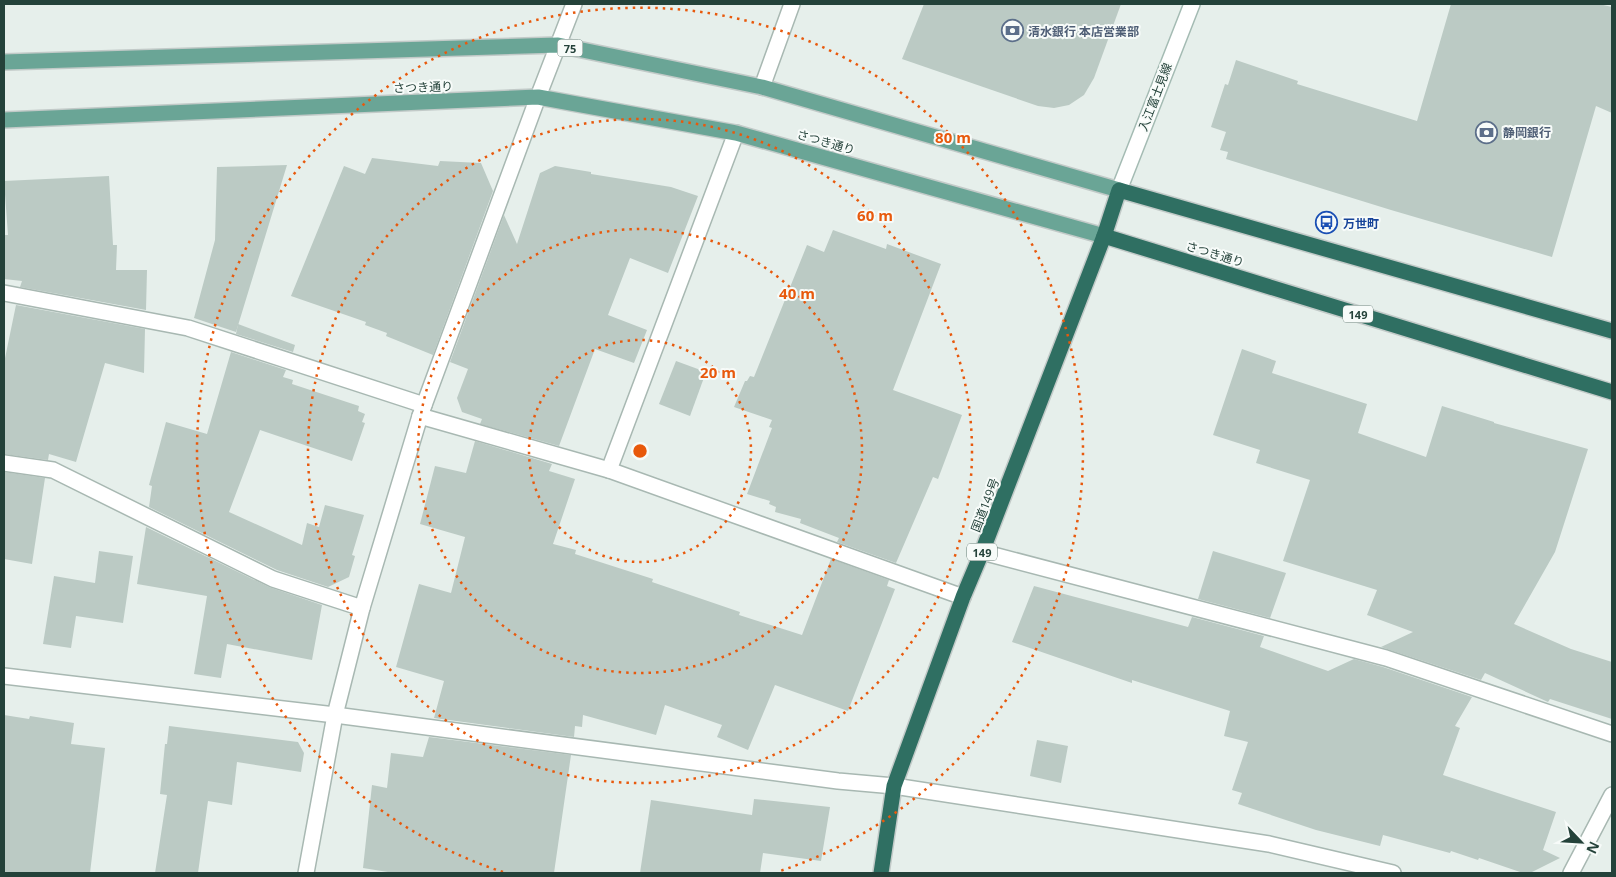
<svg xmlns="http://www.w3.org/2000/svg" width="1616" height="877" font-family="'Open Sans','Noto Sans JP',sans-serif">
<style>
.building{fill:#bbcac4}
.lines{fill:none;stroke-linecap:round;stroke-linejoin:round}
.street-casing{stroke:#a8b8b2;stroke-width:18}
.secondary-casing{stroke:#a4bbb3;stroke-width:18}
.primary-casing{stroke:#c2cac8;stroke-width:18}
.highway-casing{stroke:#c2cac8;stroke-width:18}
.street{stroke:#fff;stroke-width:15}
.secondary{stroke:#fff;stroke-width:15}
.primary{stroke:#6aa596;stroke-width:15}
.highway{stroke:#2f6f62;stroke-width:15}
.ring{fill:none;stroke:#e8590c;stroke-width:2.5;stroke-dasharray:2.5 5}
.labels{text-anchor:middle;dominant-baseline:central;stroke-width:4;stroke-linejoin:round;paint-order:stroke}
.shield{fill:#f7fbf9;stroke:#637a73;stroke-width:1}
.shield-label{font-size:11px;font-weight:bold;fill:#24423a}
.service-label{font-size:12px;font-weight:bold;fill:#4e5e75;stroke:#f7fbf9;text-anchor:start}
.street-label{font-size:12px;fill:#24423a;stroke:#f7fbf9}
.transit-label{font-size:12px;font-weight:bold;fill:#164399;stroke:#f7fbf9;text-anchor:start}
.centre{fill:#e8590c;stroke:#f7fbf9;stroke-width:2.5}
.ring-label{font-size:15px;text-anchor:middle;font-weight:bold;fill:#e8590c;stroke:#f7fbf9;stroke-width:4;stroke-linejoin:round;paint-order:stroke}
</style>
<rect width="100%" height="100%" fill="#e6efeb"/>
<g class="building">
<path d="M 924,4 L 1121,4 L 1094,78 L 1084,95 L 1069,105 L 1054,108 L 1038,106 L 902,59 Z"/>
<path d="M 1451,4 L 1599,4 L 1612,7 L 1612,113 L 1596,106 L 1552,257 L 1391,210 L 1226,159 L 1228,152 L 1220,150 L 1226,132 L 1211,127 L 1225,84 L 1228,85 L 1236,60 L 1298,81 L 1297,84 L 1417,121 Z"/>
<path d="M 372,158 L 438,166 L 440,161 L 481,163 L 493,191 L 433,355 L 386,336 L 387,333 L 365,325 L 366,322 L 291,296 L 344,166 L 365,174 Z"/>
<path d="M 287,165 L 236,332 L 194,318 L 215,240 L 217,167 Z"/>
<path d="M 555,166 L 591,172 L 591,174 L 671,187 L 698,196 L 668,273 L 630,258 L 608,315 L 647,330 L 634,363 L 595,349 L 559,446 L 480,424 L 482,419 L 462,412 L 457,398 L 468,369 L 450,362 L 504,215 L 517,244 L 540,173 Z"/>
<path d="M 109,176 L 113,245 L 117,245 L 116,270 L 147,270 L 146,310 L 20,287 L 22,281 L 4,279 L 4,235 L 8,235 L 4,181 Z"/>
<path d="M 833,230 L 886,249 L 887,244 L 941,264 L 893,390 L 962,415 L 938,479 L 933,477 L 896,563 L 837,542 L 839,538 L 800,523 L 801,519 L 775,512 L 776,507 L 769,504 L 770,501 L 747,494 L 772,428 L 769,427 L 772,420 L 734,407 L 745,381 L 747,381 L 750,376 L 754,377 L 807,245 L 824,252 Z"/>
<path d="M 16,305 L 145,329 L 144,373 L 105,363 L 76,462 L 49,454 L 48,460 L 4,454 L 4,363 Z"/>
<path d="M 238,324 L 295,345 L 293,352 L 236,334 Z"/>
<path d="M 1242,349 L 1276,361 L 1272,373 L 1367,404 L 1358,433 L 1426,457 L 1442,406 L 1494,422 L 1494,423 L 1588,449 L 1555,552 L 1514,624 L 1571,649 L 1612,662 L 1612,719 L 1550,699 L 1548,702 L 1485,673 L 1481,680 L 1381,647 L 1413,632 L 1367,615 L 1377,590 L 1283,561 L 1310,480 L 1256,463 L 1260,450 L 1213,435 Z"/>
<path d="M 231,352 L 286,370 L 283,377 L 293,380 L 292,384 L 359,406 L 358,411 L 365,414 L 362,422 L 365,423 L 352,461 L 260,430 L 229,512 L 302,545 L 307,523 L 319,527 L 325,505 L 364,515 L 352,555 L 355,556 L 349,577 L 328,587 L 277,570 L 149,507 L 152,486 L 149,485 L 166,422 L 207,434 Z"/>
<path d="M 676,361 L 706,372 L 690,416 L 659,404 Z"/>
<path d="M 475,441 L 552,464 L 549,471 L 575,479 L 553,544 L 576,550 L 575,554 L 653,579 L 652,582 L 740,612 L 739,615 L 802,635 L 831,559 L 889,580 L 887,586 L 895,589 L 848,711 L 775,685 L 748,750 L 717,737 L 722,725 L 665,705 L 656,735 L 583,715 L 582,727 L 575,726 L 574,737 L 434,718 L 444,681 L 396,667 L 419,584 L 451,593 L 465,537 L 420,524 L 435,466 L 466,473 Z"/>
<path d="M 4,472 L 45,478 L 32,564 L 4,559 Z"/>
<path d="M 146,527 L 269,587 L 322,605 L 312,660 L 227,644 L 221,678 L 194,674 L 207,596 L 137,584 Z"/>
<path d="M 99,551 L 133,556 L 123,623 L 76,616 L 71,648 L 43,644 L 54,576 L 95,583 Z"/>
<path d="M 1213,551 L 1286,573 L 1270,618 L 1198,599 Z"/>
<path d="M 1034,586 L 1188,627 L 1192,617 L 1264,636 L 1260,647 L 1328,671 L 1354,659 L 1383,667 L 1472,697 L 1455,726 L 1460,728 L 1443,775 L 1556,812 L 1543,850 L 1560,858 L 1530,873 L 1523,873 L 1479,858 L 1478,860 L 1451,851 L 1450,853 L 1383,835 L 1380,846 L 1316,830 L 1238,804 L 1242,793 L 1232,790 L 1248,742 L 1224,736 L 1230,711 L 1132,680 L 1132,683 L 1012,642 Z"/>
<path d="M 4,715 L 29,719 L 30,716 L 74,723 L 71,744 L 105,748 L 90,873 L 4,873 Z"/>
<path d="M 169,726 L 298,742 L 304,753 L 301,772 L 237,762 L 232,805 L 208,801 L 198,873 L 155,873 L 167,795 L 160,794 L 165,744 L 167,744 Z"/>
<path d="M 429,737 L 571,755 L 554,873 L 394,873 L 363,868 L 372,785 L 387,788 L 391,753 L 423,757 Z"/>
<path d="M 1037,740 L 1068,746 L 1061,783 L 1030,776 Z"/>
<path d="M 754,799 L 830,807 L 821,861 L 763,853 L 760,873 L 640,873 L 651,800 L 752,815 Z"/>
</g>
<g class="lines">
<defs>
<g id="street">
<path d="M 762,87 L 792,4"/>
<path d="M 4,293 L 188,328 L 424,405"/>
<path d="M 420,416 L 609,470 L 963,597"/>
<path d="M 4,463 L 53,470 L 273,579 L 362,608"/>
<path d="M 609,470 L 736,133"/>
<path d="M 982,552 L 1386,658 L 1612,734"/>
<path d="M 4,676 L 335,715 L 838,781 L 894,786 L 1269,844 L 1393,873"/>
<path d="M 306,873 L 335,715 L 362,608 L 420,416 L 538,97 L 574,4"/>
<path d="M 1571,873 L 1612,795"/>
</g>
<path id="secondary" d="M 1119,190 L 1192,4"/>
<g id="primary">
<path d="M 4,62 L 558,45 L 762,87 L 1119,190"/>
<path d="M 4,120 L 538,97 L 736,133 L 1104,236"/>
</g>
<g id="highway">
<path d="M 1104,236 L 1612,392"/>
<path d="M 881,873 L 894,786 L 963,597 L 982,552 L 1104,236 L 1119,190 L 1612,331"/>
</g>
</defs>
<use href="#street" class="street-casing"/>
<use href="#secondary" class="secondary-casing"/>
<use href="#primary" class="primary-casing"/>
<use href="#highway" class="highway-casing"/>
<use href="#street" class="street"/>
<use href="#secondary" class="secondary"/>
<use href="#primary" class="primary"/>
<use href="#highway" class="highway"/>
</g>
<g class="ring">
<circle cx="640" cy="451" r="111"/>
<circle cx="640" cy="451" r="222"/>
<circle cx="640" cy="451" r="332"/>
<path d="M503 872A443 443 0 1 1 777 872"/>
</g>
<defs>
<symbol id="bank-ring" viewBox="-11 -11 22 22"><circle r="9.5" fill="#f7fbf9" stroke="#5c6f8a" stroke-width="1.5"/><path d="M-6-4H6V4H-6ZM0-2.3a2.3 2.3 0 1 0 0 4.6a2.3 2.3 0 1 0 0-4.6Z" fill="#5c6f8a"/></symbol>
<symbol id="bus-ring" viewBox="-11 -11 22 22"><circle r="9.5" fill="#f7fbf9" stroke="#1a4fb4" stroke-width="1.5"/><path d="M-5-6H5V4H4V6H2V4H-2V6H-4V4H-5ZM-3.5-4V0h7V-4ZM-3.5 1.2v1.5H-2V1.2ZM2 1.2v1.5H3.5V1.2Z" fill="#1a4fb4"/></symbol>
</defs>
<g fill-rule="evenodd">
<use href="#bank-ring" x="1000" y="18" width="25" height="25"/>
<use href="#bank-ring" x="1474" y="120" width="25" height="25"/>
<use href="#bus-ring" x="1314" y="210" width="25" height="25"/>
</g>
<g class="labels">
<g class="shield">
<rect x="557.5" y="39.5" width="25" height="17" rx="4"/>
<rect x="1343" y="305.5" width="30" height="17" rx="4"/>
<rect x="967" y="543.5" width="30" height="17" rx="4"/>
</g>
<g class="shield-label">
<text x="570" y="48">75</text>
<text x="1358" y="314">149</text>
<text x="982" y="552">149</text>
</g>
<g class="service-label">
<text x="1028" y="31">清水銀行 本店営業部</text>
<text x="1503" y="132">静岡銀行</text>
</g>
<g class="street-label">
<text transform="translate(423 87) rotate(-2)">さつき通り</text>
<text transform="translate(1155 97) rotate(-69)">入江富士見線</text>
<text transform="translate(826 142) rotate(16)">さつき通り</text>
<text transform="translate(1215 254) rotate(17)">さつき通り</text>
<text transform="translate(985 505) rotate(-69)">国道149号</text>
</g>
<g class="transit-label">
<text x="1343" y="223">万世町</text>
</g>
</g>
<circle cx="640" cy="451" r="8" class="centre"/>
<g class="ring-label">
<text x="953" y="143">80 m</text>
<text x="875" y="221">60 m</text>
<text x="797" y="299">40 m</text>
<text x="718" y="378">20 m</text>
</g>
<rect width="1616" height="877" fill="none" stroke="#24423a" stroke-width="10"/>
<g transform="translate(1581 842) rotate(115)" stroke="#f7fbf9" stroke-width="4" paint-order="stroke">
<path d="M0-4L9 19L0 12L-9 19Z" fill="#24423a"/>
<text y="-8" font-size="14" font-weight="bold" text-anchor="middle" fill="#24423a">N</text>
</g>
</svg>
